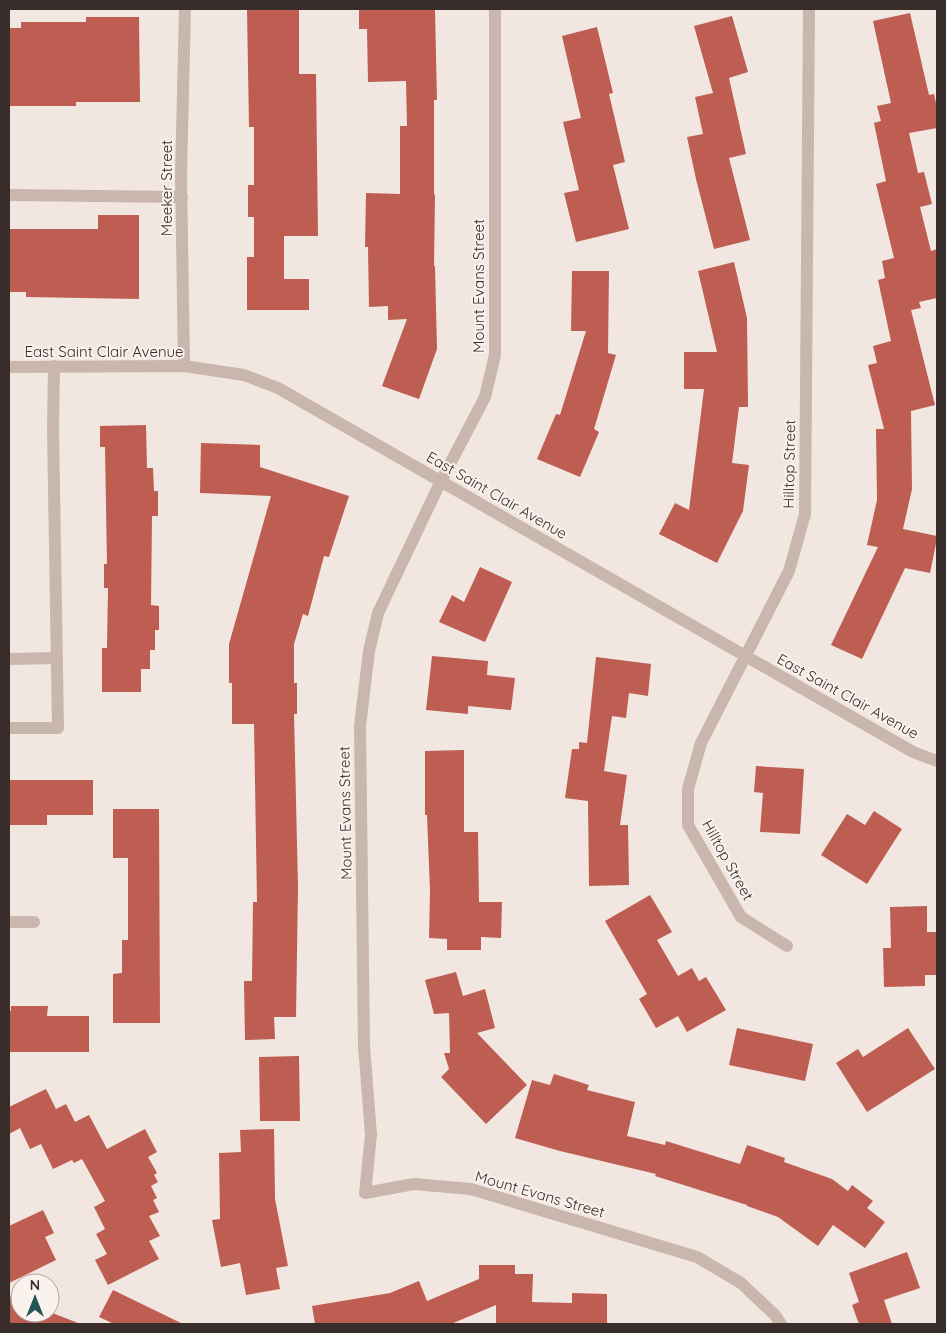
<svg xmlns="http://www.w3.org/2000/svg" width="946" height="1333" font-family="Quicksand,sans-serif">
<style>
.building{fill:#be5d52}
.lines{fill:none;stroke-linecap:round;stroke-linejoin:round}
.minor{stroke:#c9b6ad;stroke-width:12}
.labels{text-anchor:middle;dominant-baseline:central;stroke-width:4;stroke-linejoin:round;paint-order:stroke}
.street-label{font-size:15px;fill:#382d2b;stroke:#f9f2ed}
</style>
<rect width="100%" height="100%" fill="#f2e7e0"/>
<g class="building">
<path d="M 247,9 L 299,9 L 299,74 L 316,74 L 318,236 L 284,236 L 284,279 L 309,279 L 309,310 L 247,310 L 247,257 L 254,257 L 254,217 L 248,217 L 248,185 L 254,185 L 254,127 L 249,127 Z"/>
<path d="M 359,9 L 435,9 L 437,100 L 434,100 L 434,194 L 435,195 L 434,266 L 435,266 L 437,349 L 419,399 L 382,386 L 407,319 L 388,320 L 388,306 L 369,307 L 368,247 L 365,247 L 366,193 L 400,194 L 400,126 L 407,126 L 406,81 L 368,82 L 367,29 L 359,29 Z"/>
<path d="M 910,13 L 929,95 L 934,94 L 937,108 L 937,128 L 909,133 L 918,173 L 924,172 L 932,204 L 920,207 L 931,251 L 937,249 L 937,298 L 919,302 L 921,308 L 911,310 L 935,405 L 911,411 L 912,489 L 903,529 L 937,536 L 937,539 L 930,573 L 905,568 L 862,659 L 831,645 L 878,547 L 867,545 L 877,500 L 876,429 L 884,429 L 868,365 L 877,363 L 873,346 L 891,341 L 878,280 L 885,278 L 882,261 L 894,258 L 876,184 L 886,181 L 874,123 L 881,121 L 877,106 L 891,103 L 873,21 Z"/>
<path d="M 732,16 L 748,72 L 729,78 L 746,154 L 729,158 L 750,240 L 714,249 L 696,179 L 687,137 L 703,134 L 695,97 L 713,93 L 694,26 Z"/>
<path d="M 86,17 L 139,17 L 140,102 L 76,102 L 76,106 L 9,106 L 9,28 L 21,28 L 21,22 L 86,22 Z"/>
<path d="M 597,27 L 613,93 L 609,94 L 625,162 L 613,165 L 629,229 L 576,242 L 564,193 L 579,190 L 563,122 L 581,118 L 562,36 Z"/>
<path d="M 98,215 L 139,215 L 139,299 L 26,297 L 26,292 L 9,292 L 9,229 L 98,229 Z"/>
<path d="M 734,262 L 747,318 L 748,407 L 739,407 L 732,463 L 749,465 L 743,511 L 717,563 L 659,534 L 675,503 L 689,510 L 704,389 L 684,389 L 684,352 L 717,352 L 698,271 Z"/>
<path d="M 572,271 L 609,271 L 608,353 L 616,355 L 594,429 L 599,432 L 580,477 L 537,459 L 556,414 L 560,415 L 586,331 L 571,331 Z"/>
<path d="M 146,425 L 147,468 L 153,468 L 154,491 L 158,491 L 158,516 L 152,516 L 151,605 L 159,606 L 159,630 L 155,630 L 155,650 L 150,650 L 150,669 L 141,669 L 141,692 L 102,692 L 102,648 L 107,648 L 108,588 L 104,588 L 104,564 L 107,564 L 105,447 L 100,447 L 100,426 Z"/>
<path d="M 201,443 L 260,445 L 260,467 L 349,496 L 329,557 L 324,556 L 308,616 L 303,614 L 294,644 L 294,683 L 297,683 L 297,714 L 294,714 L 298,886 L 296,1017 L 274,1017 L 275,1039 L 245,1040 L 244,981 L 252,981 L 253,902 L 257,902 L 254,724 L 232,724 L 232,683 L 229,683 L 229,644 L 271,496 L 200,493 Z"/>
<path d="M 480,567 L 512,582 L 485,642 L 439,622 L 452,595 L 464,602 Z"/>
<path d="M 432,656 L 488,661 L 487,675 L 515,678 L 511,710 L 468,706 L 468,714 L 426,710 Z"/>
<path d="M 596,657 L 651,664 L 648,696 L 629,693 L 626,718 L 612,716 L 604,771 L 627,775 L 620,825 L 628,825 L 629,885 L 589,886 L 588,801 L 565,798 L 572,749 L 579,749 L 579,742 L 587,743 Z"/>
<path d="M 464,750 L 464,832 L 478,832 L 479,902 L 502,902 L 501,938 L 481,937 L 481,950 L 447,950 L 447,939 L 429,938 L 430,891 L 427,815 L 425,815 L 425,751 Z"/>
<path d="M 756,766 L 804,769 L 800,834 L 760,832 L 763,793 L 754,792 Z"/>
<path d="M 9,780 L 93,780 L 93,815 L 47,815 L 47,825 L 9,825 Z"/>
<path d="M 113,809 L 159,809 L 160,1023 L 113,1023 L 113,974 L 122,973 L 122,940 L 128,940 L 128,858 L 113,858 Z"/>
<path d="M 874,811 L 902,829 L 867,884 L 821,855 L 847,814 L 865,825 Z"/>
<path d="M 650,895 L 672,932 L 657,940 L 678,976 L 692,968 L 699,981 L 706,977 L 726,1010 L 687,1032 L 678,1016 L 656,1028 L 639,999 L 647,994 L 605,921 Z"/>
<path d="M 927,906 L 927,932 L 937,932 L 937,975 L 925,975 L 925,986 L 884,987 L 883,948 L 891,948 L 890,907 Z"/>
<path d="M 456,972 L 463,996 L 485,989 L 495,1028 L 477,1033 L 527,1085 L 486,1124 L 441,1077 L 449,1069 L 444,1053 L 450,1053 L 449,1013 L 434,1014 L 425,980 Z"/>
<path d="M 11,1006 L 48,1006 L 47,1016 L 89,1016 L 89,1052 L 9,1052 L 9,1011 L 11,1011 Z"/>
<path d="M 737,1028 L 813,1044 L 805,1081 L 729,1065 Z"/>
<path d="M 908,1028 L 935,1069 L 867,1112 L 836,1063 L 858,1049 L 863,1057 Z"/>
<path d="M 299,1056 L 300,1121 L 260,1121 L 259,1057 Z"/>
<path d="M 554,1074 L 589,1085 L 587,1090 L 635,1102 L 627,1136 L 665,1145 L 666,1141 L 740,1164 L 747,1145 L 785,1158 L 784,1162 L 832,1179 L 848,1191 L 852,1185 L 873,1201 L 867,1208 L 885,1222 L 865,1248 L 833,1225 L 818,1246 L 778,1217 L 747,1206 L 747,1205 L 655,1176 L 656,1174 L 560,1151 L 515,1138 L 532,1080 L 550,1085 Z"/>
<path d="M 46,1089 L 56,1109 L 66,1104 L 75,1122 L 89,1115 L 107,1149 L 145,1129 L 157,1152 L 148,1157 L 157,1173 L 154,1175 L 158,1182 L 151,1186 L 157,1198 L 153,1200 L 159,1212 L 149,1216 L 160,1236 L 149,1241 L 159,1259 L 108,1285 L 95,1260 L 107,1254 L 96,1234 L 105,1229 L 94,1207 L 105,1201 L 82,1159 L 74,1163 L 72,1160 L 53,1169 L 41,1144 L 30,1149 L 20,1128 L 9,1134 L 9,1107 Z"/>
<path d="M 274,1129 L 275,1199 L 288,1266 L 276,1268 L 280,1289 L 246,1295 L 240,1263 L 221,1267 L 212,1220 L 220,1219 L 219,1153 L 241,1152 L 240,1130 Z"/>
<path d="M 43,1210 L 54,1233 L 45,1237 L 56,1260 L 9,1283 L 9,1226 Z"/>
<path d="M 907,1252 L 920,1288 L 884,1300 L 892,1324 L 859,1324 L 852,1305 L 859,1302 L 849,1273 Z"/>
<path d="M 479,1265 L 515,1265 L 515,1274 L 533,1274 L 532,1302 L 572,1303 L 572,1293 L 607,1294 L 607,1324 L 496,1324 L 496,1305 L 451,1324 L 315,1324 L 312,1306 L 390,1293 L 419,1281 L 427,1301 L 479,1279 Z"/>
<path d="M 113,1290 L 183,1324 L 114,1324 L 99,1317 Z"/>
<path d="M 9,1296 L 20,1300 L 20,1313 L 50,1312 L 78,1323 L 78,1324 L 9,1324 Z"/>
</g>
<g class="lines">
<g class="minor">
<path d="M 495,9 L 495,355 L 485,397 L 441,481 L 378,613 L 369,651 L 360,726 L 364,1046 L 371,1135 L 365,1193 L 414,1184 L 471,1189 L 697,1257 L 741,1283 L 775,1315 L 781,1324"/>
<path d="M 9,195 L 182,197"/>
<path d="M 184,366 L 181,175 L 185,9"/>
<path d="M 9,367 L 184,366 L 244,375 L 278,388 L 913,752 L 937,761"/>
<path d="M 9,659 L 57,658"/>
<path d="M 9,728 L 58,728 L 53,428 L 54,366"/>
<path d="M 9,922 L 34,922"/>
<path d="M 787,946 L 741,917 L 688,825 L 688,789 L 701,743 L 789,571 L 805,514 L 809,9"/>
</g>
</g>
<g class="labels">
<g class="street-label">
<text transform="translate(166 188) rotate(-90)">Meeker Street</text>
<text transform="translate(478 286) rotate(-90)">Mount Evans Street</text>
<text x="104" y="351">East Saint Clair Avenue</text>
<text transform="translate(789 464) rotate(-89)">Hilltop Street</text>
<text transform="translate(497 495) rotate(30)">East Saint Clair Avenue</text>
<text transform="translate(848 696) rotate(29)">East Saint Clair Avenue</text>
<text transform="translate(345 813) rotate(-91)">Mount Evans Street</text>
<text transform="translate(728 860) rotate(61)">Hilltop Street</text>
<text transform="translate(540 1194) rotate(16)">Mount Evans Street</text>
</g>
</g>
<rect width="946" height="1333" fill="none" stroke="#382d2b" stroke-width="20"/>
<g transform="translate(35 1298)"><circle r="24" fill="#f9f2ed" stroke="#aca39f"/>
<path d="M0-4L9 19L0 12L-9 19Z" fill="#235754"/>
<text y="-8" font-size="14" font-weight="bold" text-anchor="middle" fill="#382d2b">N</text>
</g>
</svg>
